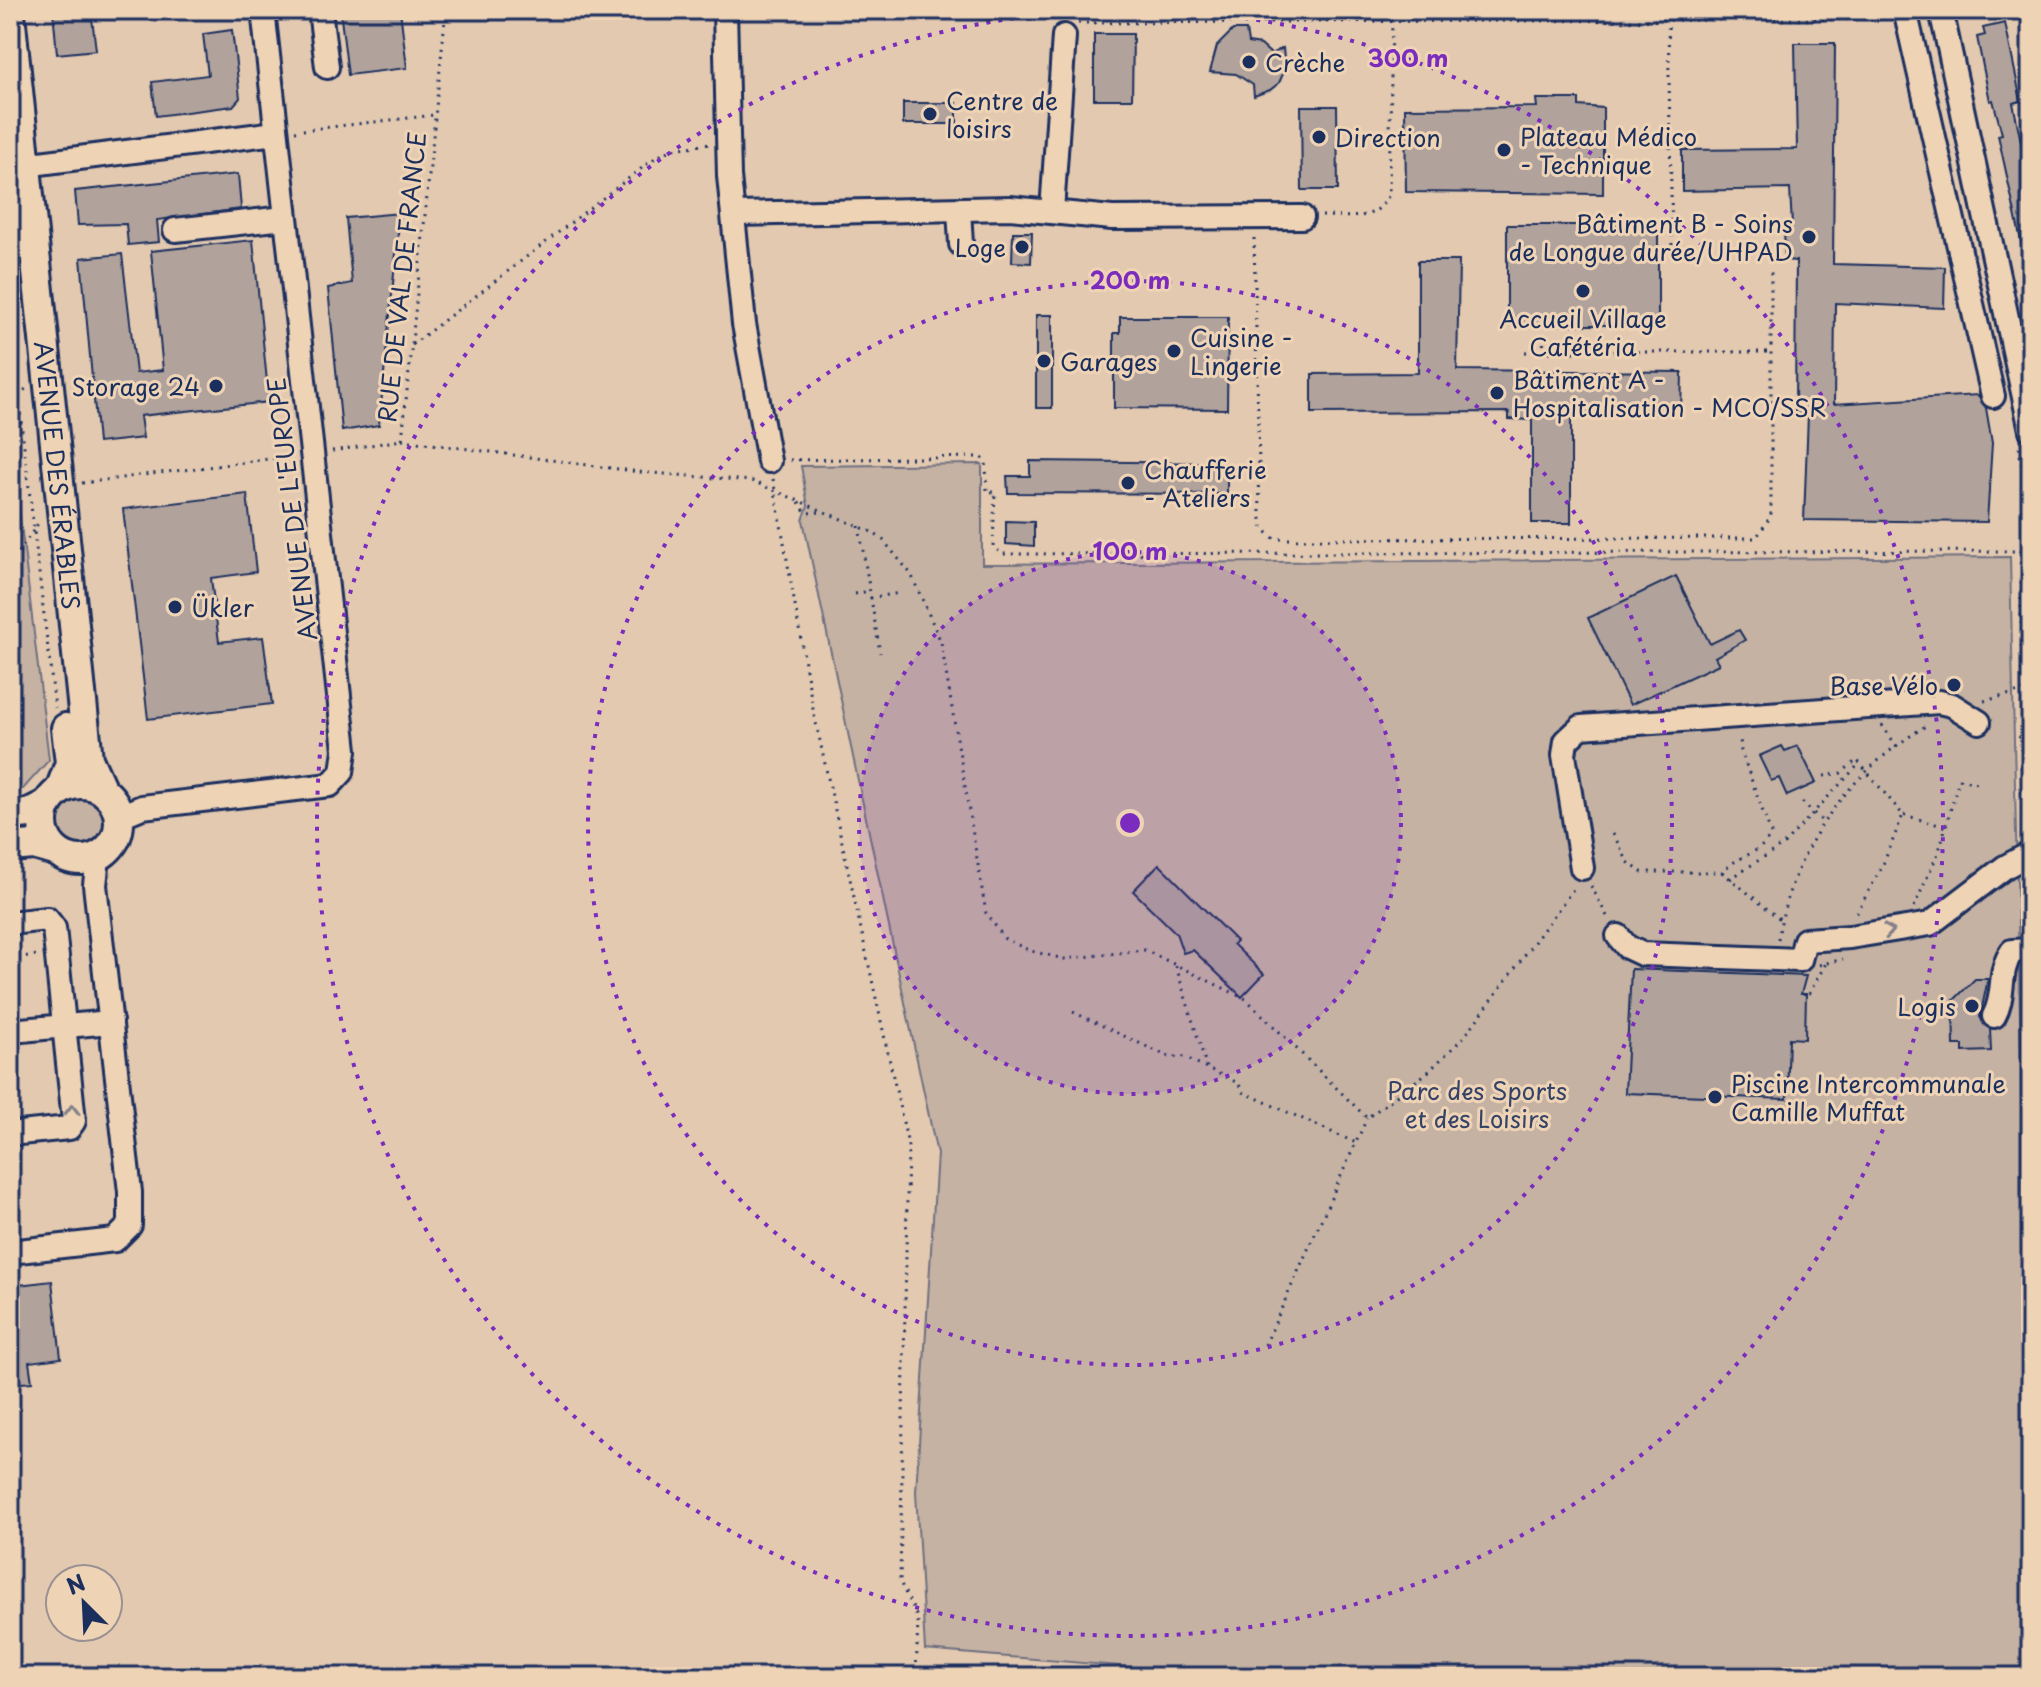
<svg xmlns="http://www.w3.org/2000/svg" width="2041" height="1687" font-family="'Playpen Sans',sans-serif">
<style>
.green{fill:#c5b2a3;stroke:#707080;stroke-width:2}
.building{fill:#b1a39c;stroke:#1b2f5e;stroke-width:2}
.lines{fill:none;stroke-linecap:round;stroke-linejoin:round}
.minor-casing{stroke:#1b2f5e;stroke-width:28}
.major-casing{stroke:#1b2f5e;stroke-width:34}
.path{stroke:#1b2f5e;stroke-width:3;stroke-dasharray:2 6;stroke-linecap:butt}
.minor{stroke:#efd3b5;stroke-width:22}
.major{stroke:#efd3b5;stroke-width:28}
.oneway{stroke:#85818a}
.ring{fill:none;stroke:#7b2cbf;stroke-width:4;stroke-dasharray:4 8}
.poi-dot{fill:#1b2f5e;stroke:#efd3b5;stroke-width:3}
.labels{text-anchor:middle;dominant-baseline:central;stroke-width:6;stroke-linejoin:round;paint-order:stroke}
.poi-label{font-size:24px;fill:#1b2f5e;stroke:#efd3b5;text-anchor:start}
.street-label{font-size:24px;fill:#1b2f5e;stroke:#efd3b5}
.park-label{font-size:24px;fill:#344368;stroke:#efd3b5}
.centre{fill:#7b2cbf;stroke:#efd3b5;stroke-width:4}
.ring-label{font-size:24px;text-anchor:middle;font-weight:bold;fill:#7b2cbf;stroke:#efd3b5;stroke-width:6;stroke-linejoin:round;paint-order:stroke}
</style>
<rect width="100%" height="100%" fill="#e2c9b0"/>
<filter id="ink" filterUnits="userSpaceOnUse"><feTurbulence type="fractalNoise" baseFrequency=".0125" numOctaves="2"/><feDisplacementMap in="SourceGraphic" scale="16" xChannelSelector="R" yChannelSelector="G"/><feConvolveMatrix kernelMatrix="1 2 1 2 8 2 1 2 1" color-interpolation-filters="sRGB"/></filter>
<g filter="url(#ink)">
<g class="green">
<path d="M 10,432 L 49,760 L 23,789 L 10,790 Z"/>
<path d="M 982,464 L 982,564 L 2010,557 L 2027,1336 L 2027,1677 L 1253,1677 L 925,1650 L 916,1492 L 937,1154 L 803,520 L 808,506 L 801,466 Z"/>
<circle cx="81" cy="823" r="27"/>
</g>
<g class="building">
<path d="M 53,10 L 91,10 L 96,50 L 57,54 Z"/>
<path d="M 340,10 L 400,10 L 407,68 L 348,75 Z"/>
<path d="M 2005,23 L 2021,101 L 2013,103 L 2024,156 L 2028,155 L 2031,164 L 2031,255 L 2024,255 L 1998,135 L 2002,134 L 1993,100 L 1990,101 L 1977,37 L 1985,35 L 1983,28 Z"/>
<path d="M 232,30 L 240,98 L 233,106 L 156,116 L 152,82 L 208,75 L 203,34 Z"/>
<path d="M 1233,30 L 1246,30 L 1248,43 L 1261,45 L 1271,54 L 1283,48 L 1285,69 L 1279,83 L 1270,90 L 1254,96 L 1253,85 L 1236,74 L 1210,72 L 1217,46 Z"/>
<path d="M 1094,34 L 1133,34 L 1132,99 L 1094,99 Z"/>
<path d="M 1795,43 L 1835,43 L 1833,264 L 1945,267 L 1944,308 L 1835,303 L 1834,404 L 1978,395 L 1986,408 L 1992,443 L 1987,522 L 1804,520 L 1808,414 L 1795,414 L 1796,261 L 1785,260 L 1784,226 L 1792,226 L 1790,189 L 1682,191 L 1682,150 L 1797,149 Z"/>
<path d="M 1536,99 L 1579,99 L 1579,106 L 1603,108 L 1603,194 L 1406,192 L 1405,108 L 1537,107 Z"/>
<rect x="903" y="103" width="54" height="21"/>
<path d="M 1301,106 L 1337,106 L 1338,190 L 1302,190 Z"/>
<path d="M 238,174 L 241,209 L 157,220 L 159,242 L 128,245 L 126,224 L 78,225 L 75,191 Z"/>
<path d="M 400,213 L 379,425 L 342,431 L 328,288 L 352,283 L 346,218 Z"/>
<rect x="1507" y="225" width="151" height="100"/>
<path d="M 1013,232 L 1032,232 L 1031,263 L 1012,262 Z"/>
<path d="M 253,240 L 269,402 L 140,416 L 143,438 L 98,443 L 81,258 L 122,254 L 136,373 L 163,370 L 151,251 Z"/>
<path d="M 1418,261 L 1459,261 L 1457,370 L 1682,372 L 1681,414 L 1571,413 L 1571,523 L 1532,523 L 1532,420 L 1509,419 L 1509,412 L 1312,413 L 1312,374 L 1418,373 Z"/>
<rect x="1036" y="315" width="16" height="93"/>
<path d="M 1120,317 L 1228,317 L 1227,409 L 1114,408 L 1114,333 L 1120,333 Z"/>
<path d="M 1030,461 L 1227,463 L 1227,494 L 1008,493 L 1007,476 L 1030,476 Z"/>
<path d="M 247,494 L 256,572 L 211,578 L 219,642 L 263,637 L 272,704 L 148,719 L 123,509 Z"/>
<path d="M 1006,521 L 1034,522 L 1034,546 L 1006,544 Z"/>
<path d="M 1676,576 L 1710,644 L 1739,630 L 1745,640 L 1715,657 L 1719,664 L 1630,705 L 1588,618 Z"/>
<path d="M 1782,746 L 1785,751 L 1798,746 L 1816,783 L 1787,796 L 1779,778 L 1771,781 L 1759,756 Z"/>
<path d="M 1159,864 L 1236,941 L 1233,944 L 1264,974 L 1242,997 L 1193,950 L 1183,953 L 1176,933 L 1133,891 Z"/>
<path d="M 1631,969 L 1806,976 L 1801,994 L 1806,994 L 1805,1039 L 1789,1038 L 1787,1099 L 1625,1093 Z"/>
<path d="M 1975,979 L 1988,979 L 1980,1017 L 1990,1029 L 1991,1051 L 1963,1052 L 1963,1045 L 1954,1045 L 1953,1001 Z"/>
<path d="M 52,1281 L 61,1358 L 29,1362 L 32,1382 L 10,1384 L 10,1286 Z"/>
</g>
<g class="lines">
<defs>
<g id="minor">
<path d="M 320,10 L 327,67"/>
<path d="M 725,10 L 729,176 L 744,324 L 769,461"/>
<path d="M 1905,10 L 1993,396"/>
<path d="M 1941,10 L 2031,430"/>
<path d="M 16,155 L 24,165 L 276,133"/>
<path d="M 959,210 L 961,244"/>
<path d="M 1052,211 L 1064,36"/>
<path d="M 734,214 L 1010,208 L 1112,218 L 1302,217"/>
<path d="M 175,230 L 285,218"/>
<path d="M 120,816 L 142,807 L 330,785 L 342,772 L 345,750 L 263,10"/>
<path d="M 1582,868 L 1564,755 L 1566,741 L 1581,727 L 1939,702 L 1952,705 L 1979,722"/>
<path d="M 10,923 L 47,919 L 54,928 L 74,1121 L 69,1128 L 10,1134"/>
<path d="M 1618,936 L 1627,947 L 1642,954 L 1800,960 L 1805,940 L 1850,937 L 1930,924 L 2005,867 L 2031,853"/>
<path d="M 1994,1016 C 2006,995 1997,973 2012,951 L 2031,950"/>
<path d="M 10,1031 L 111,1022"/>
<path d="M 10,1252 L 115,1240 L 130,1225 L 130,1192 L 95,885 L 98,857"/>
</g>
<g id="major">
<path id="s1" d="M 10,14 L 88,759 L 102,790"/>
<circle cx="81" cy="822" r="38"/>
<path d="M 60,790 L 70,763 L 66,728"/>
<path d="M 10,815 L 29,813 L 47,804"/>
<path d="M 10,847 L 34,845 L 55,851"/>
</g>
</defs>
<use href="#minor" class="minor-casing"/>
<use href="#major" class="major-casing"/>
<g class="path">
<path d="M 1668,19 L 1672,246"/>
<path d="M 1078,23 L 1885,19"/>
<path d="M 295,131 L 435,115"/>
<path d="M 1322,216 C 1348,216 1377,223 1389,194 L 1392,19"/>
<path d="M 1254,238 L 1260,514 L 1263,529 L 1275,539 L 1756,538 L 1771,516 L 1771,267"/>
<path d="M 2019,275 L 2031,273"/>
<path d="M 10,294 L 17,387 L 55,708"/>
<path d="M 412,345 L 655,158 L 673,149 L 710,144"/>
<path d="M 1525,352 L 1772,352"/>
<path d="M 1543,353 L 1544,332"/>
<path d="M 10,398 L 28,388"/>
<path d="M 402,440 L 640,472 L 752,481 L 872,532 L 883,540 L 911,574 L 941,642 L 986,913 L 1005,939 L 1031,951 L 1064,959 L 1145,950 L 1246,999 L 1367,1118 L 1428,1072 L 1465,1036 L 1574,888"/>
<path d="M 2019,447 L 2031,529"/>
<path d="M 332,451 L 402,440 L 446,10"/>
<path d="M 790,460 L 981,457 L 986,462 L 987,492 L 995,492 L 993,546 L 1002,554 L 2031,551"/>
<path d="M 10,479 L 28,477"/>
<path d="M 773,479 L 813,709 L 908,1145 L 900,1582 L 918,1619 L 916,1677"/>
<path d="M 82,483 L 292,456"/>
<path d="M 799,502 L 806,513 L 821,512"/>
<path d="M 859,526 L 880,653"/>
<path d="M 10,566 L 39,522"/>
<path d="M 855,594 L 869,591"/>
<path d="M 870,598 L 900,593"/>
<path d="M 2022,680 L 2021,585 L 2031,549"/>
<path d="M 1984,701 L 2031,689"/>
<path d="M 1882,725 L 1900,751"/>
<path d="M 2019,736 L 2022,742 L 2023,830"/>
<path d="M 1824,776 L 1841,773 L 1857,760 L 1903,815 L 1882,867 L 1856,914"/>
<path d="M 1802,802 L 1822,821"/>
<path d="M 1904,815 L 1946,827"/>
<path d="M 1613,834 L 1628,862 L 1641,872 L 1722,872 C 1737,855 1761,855 1771,834 L 1741,751 L 1740,737"/>
<path d="M 1722,872 L 1781,920"/>
<path d="M 2024,878 L 2024,930"/>
<path d="M 1730,879 L 1784,844 L 1860,763"/>
<path d="M 1591,886 L 1608,918"/>
<path d="M 1914,907 L 1939,851 L 1959,779 L 1982,784"/>
<path d="M 1778,939 C 1792,847 1850,771 1929,724"/>
<path d="M 10,958 L 39,955"/>
<path d="M 1819,965 L 1843,959"/>
<path d="M 1176,966 L 1207,1068"/>
<path d="M 1809,994 L 1826,963"/>
<path d="M 1073,1012 L 1171,1058 L 1182,1056 L 1238,1083 L 1243,1092 L 1356,1143"/>
<path d="M 1265,1345 L 1367,1118"/>
</g>
<use href="#minor" class="minor"/>
<use href="#major" class="major"/>
</g>
<defs><path id="oneway-chevron" d="M-2-3.5L2.5 0L-2 3.5" fill="none" stroke-width="1.6" stroke-linecap="round" stroke-linejoin="round" transform="scale(2)"/></defs>
<g class="oneway">
<use href="#oneway-chevron" transform="translate(1889 931) rotate(-9)"/>
<use href="#oneway-chevron" transform="translate(72 1110) rotate(-90)"/>
</g>
</g>
<circle cx="1130" cy="823" r="271" fill="#7b2cbf" fill-opacity=".12"/>
<g class="ring">
<circle cx="1130" cy="823" r="271"/>
<circle cx="1130" cy="823" r="542"/>
<path d="M1137 10A813 813 0 1 1 1123 10"/>
</g>
<g class="poi-dot">
<circle cx="1249" cy="62" r="8"/>
<circle cx="930" cy="114" r="8"/>
<circle cx="1319" cy="137" r="8"/>
<circle cx="1504" cy="150" r="8"/>
<circle cx="1809" cy="237" r="8"/>
<circle cx="1022" cy="247" r="8"/>
<circle cx="1583" cy="291" r="8"/>
<circle cx="1174" cy="351" r="8"/>
<circle cx="1044" cy="361" r="8"/>
<circle cx="216" cy="386" r="8"/>
<circle cx="1497" cy="393" r="8"/>
<circle cx="1128" cy="483" r="8"/>
<circle cx="175" cy="607" r="8"/>
<circle cx="1954" cy="685" r="8"/>
<circle cx="1972" cy="1006" r="8"/>
<circle cx="1715" cy="1097" r="8"/>
</g>
<g class="labels">
<g class="poi-label">
<text x="1265" y="62">Crèche</text>
<text x="946" y="100">Centre de<tspan x="946" dy="28">loisirs</tspan></text>
<text x="1520" y="136">Plateau Médico<tspan x="1520" dy="28">- Technique</tspan></text>
<text x="1335" y="137">Direction</text>
<text x="1793" y="223" text-anchor="end">Bâtiment B - Soins<tspan x="1793" dy="28">de Longue durée/UHPAD</tspan></text>
<text x="1006" y="247" text-anchor="end">Loge</text>
<text x="1583" y="318" text-anchor="middle">Accueil Village<tspan x="1583" dy="28">Cafétéria</tspan></text>
<text x="1190" y="337">Cuisine -<tspan x="1190" dy="28">Lingerie</tspan></text>
<text x="1060" y="361">Garages</text>
<text x="1513" y="379">Bâtiment A -<tspan x="1513" dy="28">Hospitalisation - MCO/SSR</tspan></text>
<text x="200" y="386" text-anchor="end">Storage 24</text>
<text x="1144" y="469">Chaufferie<tspan x="1144" dy="28">- Ateliers</tspan></text>
<text x="191" y="607">Ükler</text>
<text x="1938" y="685" text-anchor="end">Base Vélo</text>
<text x="1956" y="1006" text-anchor="end">Logis</text>
<text x="1731" y="1083">Piscine Intercommunale<tspan x="1731" dy="28">Camille Muffat</tspan></text>
</g>
<g class="street-label">
<text transform="translate(401 277) rotate(-84)">RUE DE VAL DE FRANCE</text>
<text stroke="none"><textPath href="#s1" startOffset="464">AVENUE DES ÉRABLES</textPath></text>
<text transform="translate(291 509) rotate(-97)">AVENUE DE L'EUROPE</text>
</g>
<g class="park-label">
<text x="1477" y="1090">Parc des Sports<tspan x="1477" dy="28">et des Loisirs</tspan></text>
</g>
</g>
<circle cx="1130" cy="823" r="12" class="centre"/>
<g class="ring-label">
<text x="1408" y="67">300 m</text>
<text x="1130" y="289">200 m</text>
<text x="1130" y="560">100 m</text>
</g>
<rect width="2041" height="1687" fill="none" stroke="#efd3b5" stroke-width="40"/>
<rect x="20" y="20" width="2001" height="1647" fill="none" stroke="#1b2f5e" stroke-width="3" filter="url(#ink)"/>
<g transform="translate(84 1603) rotate(336)"><circle r="38" fill="#efd3b5" stroke="#9a9192" stroke-width="2"/>
<path d="M0-6L14 30L0 20L-14 30Z" fill="#1b2f5e"/>
<text y="-12" font-size="22" font-weight="bold" text-anchor="middle" fill="#1b2f5e">N</text>
</g>
</svg>
